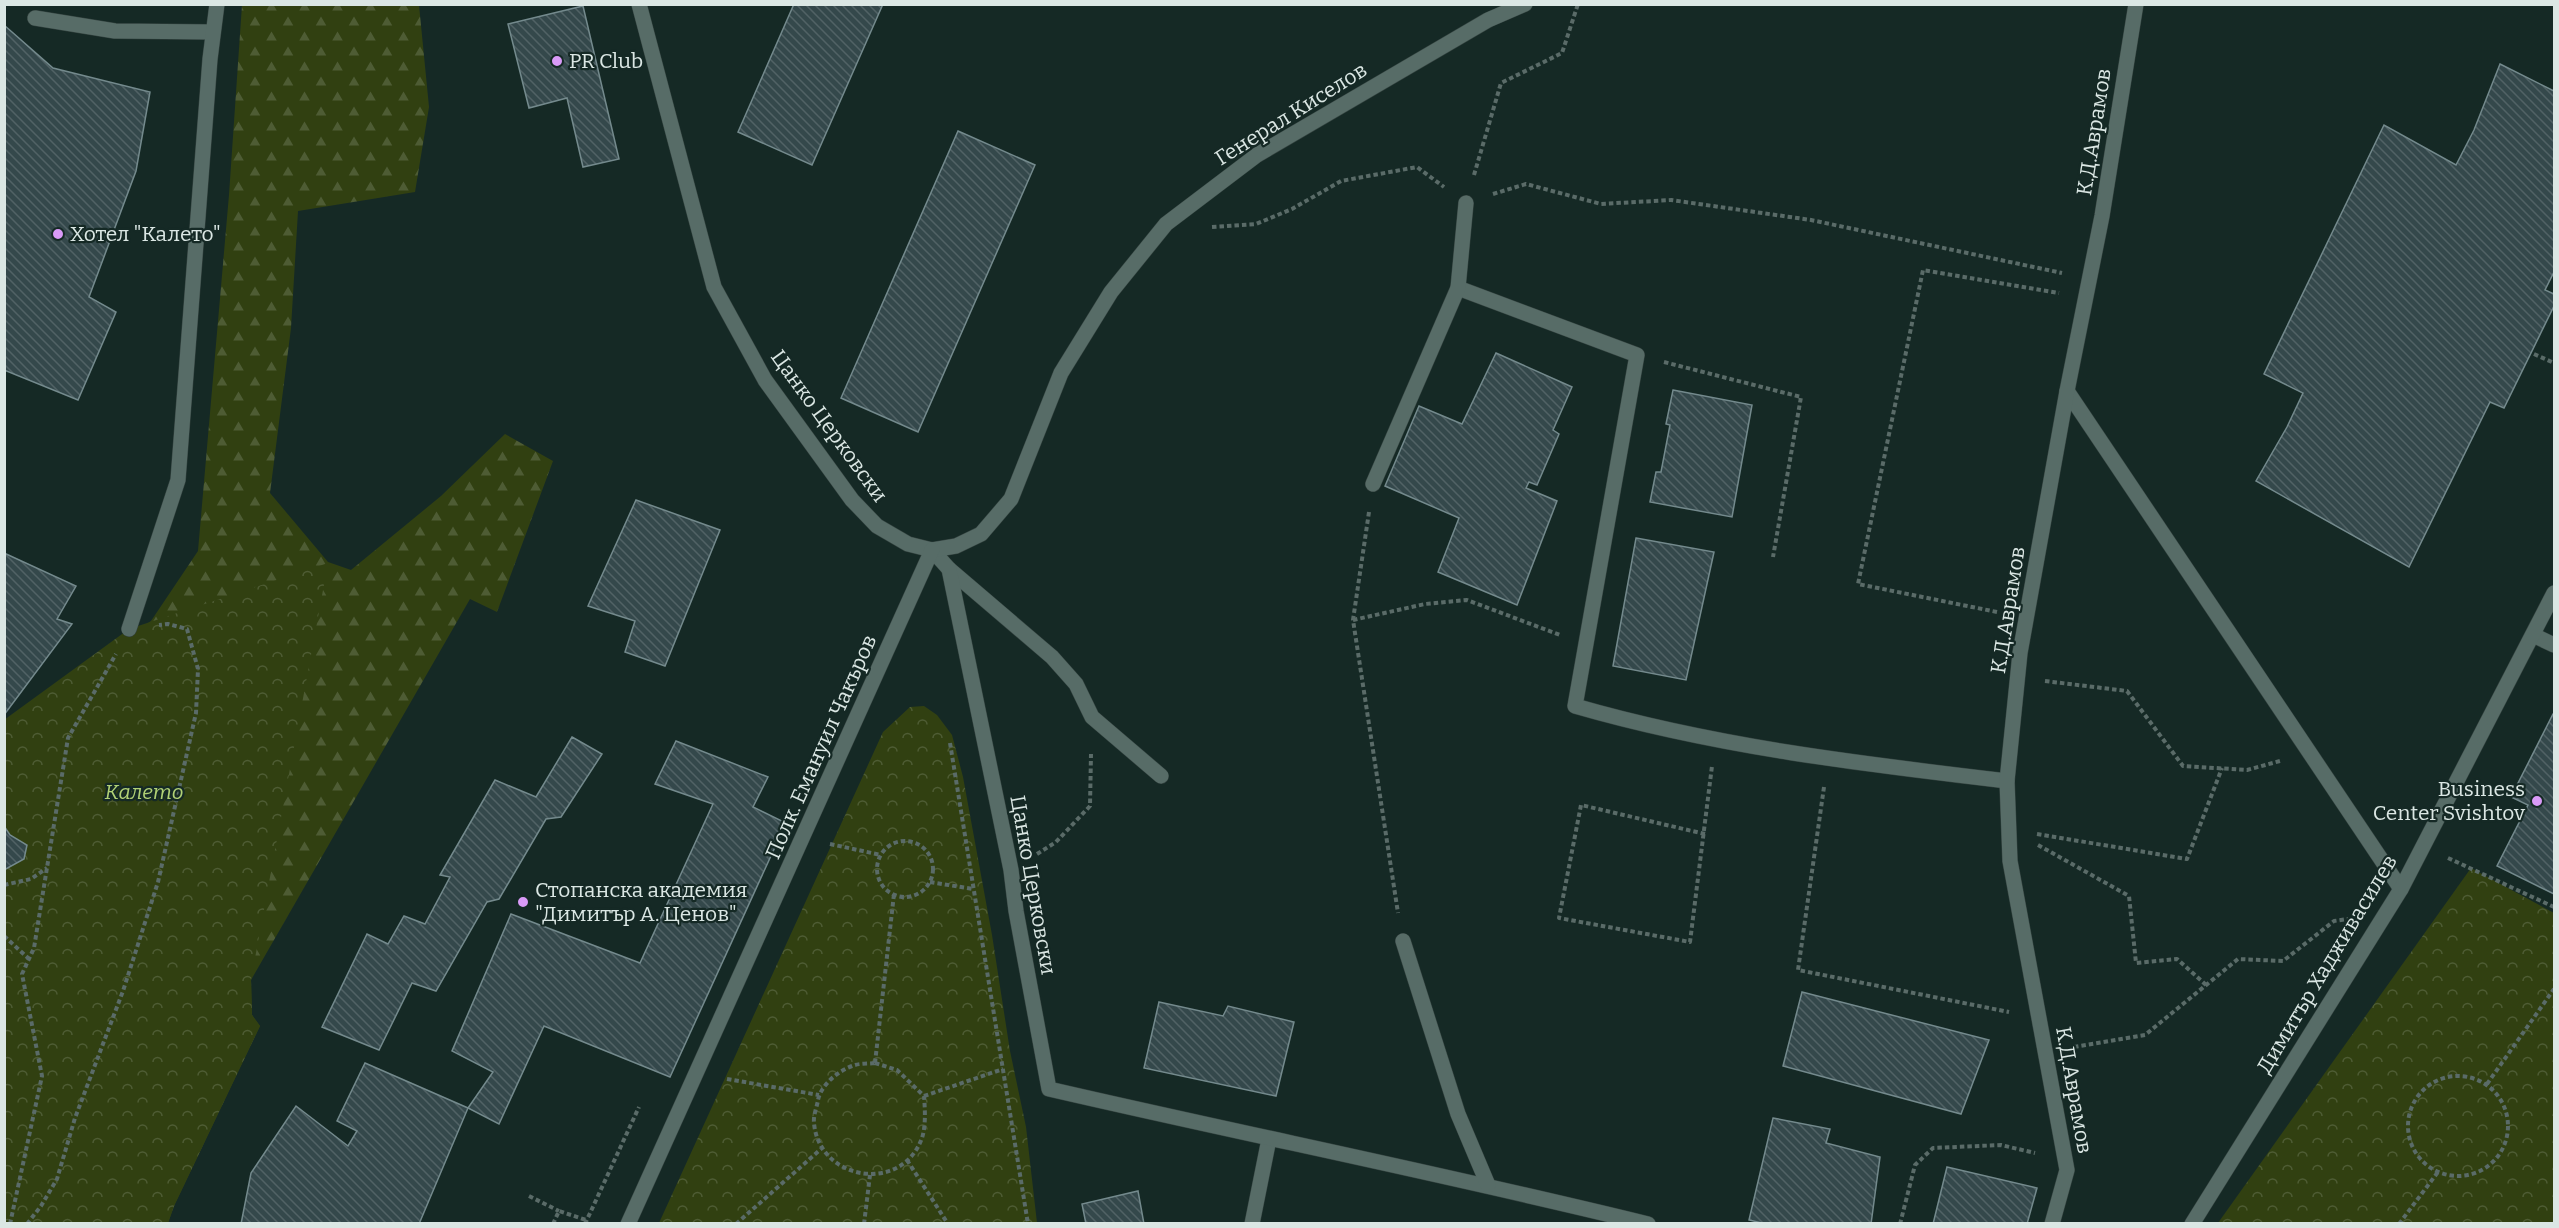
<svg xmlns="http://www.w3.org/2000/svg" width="2559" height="1228" font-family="Bitter,serif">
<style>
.forest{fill:url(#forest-firs)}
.park{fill:url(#park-crowns)}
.building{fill:url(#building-back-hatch);stroke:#748a8d;stroke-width:1.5}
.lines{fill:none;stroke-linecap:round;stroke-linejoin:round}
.lane-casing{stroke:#354441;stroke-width:16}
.street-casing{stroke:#354441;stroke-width:16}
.path{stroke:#5a6b68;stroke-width:4;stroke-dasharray:4.5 3;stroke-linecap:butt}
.lane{stroke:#576c67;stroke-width:15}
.street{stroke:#576c67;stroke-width:15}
.poi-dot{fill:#d99af7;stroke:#152925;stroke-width:2}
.labels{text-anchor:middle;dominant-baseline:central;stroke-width:4.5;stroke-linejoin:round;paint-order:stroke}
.poi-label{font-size:21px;fill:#dbe7e4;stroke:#152925;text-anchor:start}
.street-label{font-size:21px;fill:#dbe7e4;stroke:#152925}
.park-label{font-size:21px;font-style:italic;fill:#b1d175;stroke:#152925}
</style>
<defs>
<pattern id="forest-firs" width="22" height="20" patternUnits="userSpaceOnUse" patternTransform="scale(1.5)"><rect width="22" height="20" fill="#314011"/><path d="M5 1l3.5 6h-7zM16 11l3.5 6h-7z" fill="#4e5c34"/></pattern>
<pattern id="park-crowns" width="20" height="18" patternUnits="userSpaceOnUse" patternTransform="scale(1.5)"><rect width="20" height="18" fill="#314011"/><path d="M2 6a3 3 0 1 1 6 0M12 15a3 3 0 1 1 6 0" fill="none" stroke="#4e5c34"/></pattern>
<pattern id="building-back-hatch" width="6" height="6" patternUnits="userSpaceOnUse" patternTransform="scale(1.5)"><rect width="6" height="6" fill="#34484b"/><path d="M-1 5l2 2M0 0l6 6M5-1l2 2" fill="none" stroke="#516265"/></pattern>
</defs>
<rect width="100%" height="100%" fill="#152925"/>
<path class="forest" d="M 242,5 L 419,5 L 429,107 L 415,192 L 298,211 L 291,328 L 270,493 L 328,562 L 351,570 L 441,496 L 505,434 L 553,461 L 497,612 L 470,599 L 251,980 L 252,1015 L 260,1026 L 174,1206 L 168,1223 L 5,1224 L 5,721 L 151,621 L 198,551 L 229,195 Z"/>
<g class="park">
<path d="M 328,563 L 251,980 L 252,1015 L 260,1026 L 174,1206 L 168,1223 L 5,1223 L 4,720 L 129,629 Z"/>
<path d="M 924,706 L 937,715 L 952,735 L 963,777 L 992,935 L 1010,1051 L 1026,1127 L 1037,1223 L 659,1223 L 883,732 L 910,707 Z"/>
<path d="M 2471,868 L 2554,913 L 2554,1223 L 2218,1223 Z"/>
</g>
<g class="building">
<path d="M 794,4 L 883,4 L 812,165 L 738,132 Z"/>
<path d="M 583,6 L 619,159 L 583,167 L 567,98 L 529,108 L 508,24 Z"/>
<path d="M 4,25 L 53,68 L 150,92 L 136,171 L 89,297 L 116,312 L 78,400 L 4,370 Z"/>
<path d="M 2500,64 L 2554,91 L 2554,272 L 2545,290 L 2554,294 L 2554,306 L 2504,408 L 2490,402 L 2409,567 L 2256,481 L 2287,427 L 2303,393 L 2264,374 L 2384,125 L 2456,165 L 2474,130 Z"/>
<path d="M 958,131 L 1035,165 L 918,432 L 841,398 Z"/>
<path d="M 1496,353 L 1572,387 L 1553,430 L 1559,434 L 1537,485 L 1529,482 L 1526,488 L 1557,501 L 1517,605 L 1438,572 L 1459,518 L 1385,486 L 1419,406 L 1462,424 Z"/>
<path d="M 1673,390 L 1752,405 L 1732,517 L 1650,502 L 1656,472 L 1661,472 L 1670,425 L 1666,424 Z"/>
<path d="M 636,500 L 720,530 L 665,666 L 625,652 L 635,621 L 588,606 Z"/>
<path d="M 1636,538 L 1714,552 L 1686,680 L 1613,666 Z"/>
<path d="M 4,553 L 76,586 L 57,619 L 72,624 L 4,715 Z"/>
<path d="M 2553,714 L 2554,714 L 2554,894 L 2497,866 L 2528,805 L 2511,797 Z"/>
<path d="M 572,737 L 602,754 L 561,817 L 546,819 L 499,899 L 487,902 L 436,991 L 412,983 L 379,1050 L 322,1027 L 367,934 L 388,944 L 404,916 L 425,924 L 450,877 L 440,875 L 495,780 L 536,797 Z"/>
<path d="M 676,741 L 768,777 L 753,807 L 786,823 L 670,1077 L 544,1026 L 499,1124 L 468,1108 L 493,1072 L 452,1051 L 511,914 L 640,963 L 713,804 L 655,784 Z"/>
<path d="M 4,826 L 10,835 L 27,845 L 24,859 L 4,870 Z"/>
<path d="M 1802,992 L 1989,1040 L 1961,1114 L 1783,1066 Z"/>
<path d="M 1159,1002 L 1223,1016 L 1228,1006 L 1294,1022 L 1276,1096 L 1144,1068 Z"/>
<path d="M 365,1063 L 468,1108 L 419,1224 L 241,1224 L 251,1173 L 296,1106 L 348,1146 L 357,1131 L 337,1121 Z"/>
<path d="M 1773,1118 L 1830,1129 L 1826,1143 L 1880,1157 L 1871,1224 L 1766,1224 L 1749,1220 Z"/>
<path d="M 1947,1167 L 2037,1188 L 2027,1224 L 1933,1224 Z"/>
<path d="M 1138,1191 L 1144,1224 L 1086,1224 L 1082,1204 Z"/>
</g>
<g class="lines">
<defs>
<g id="lane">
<path d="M 35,18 L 115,31 L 213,32"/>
<path d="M 949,569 L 1052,657 L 1076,684 L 1092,717 L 1161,776"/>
<path d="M 1252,1224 L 1269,1139"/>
</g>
<g id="street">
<path d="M 639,4 L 714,287 L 765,380 L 852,500 L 877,526 L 908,544 L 932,550 L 949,569 L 1011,870 L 1016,911 L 1049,1089 C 1248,1135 1449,1175 1648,1224"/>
<path d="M 1458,288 L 1637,355 L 1575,706 C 1717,747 1862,764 2007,781"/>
<path d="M 2067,391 L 2401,889"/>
<path d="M 1373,484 L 1458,288 L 1466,203"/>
<path d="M 932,550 L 956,546 L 981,534 L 1011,499 L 1061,373 L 1111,292 L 1166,224 L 1257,155 L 1488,20 L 1525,4"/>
<path d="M 129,629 L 178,480 L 210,59 L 217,4"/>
<path d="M 2533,635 L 2554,645"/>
<path d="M 1403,941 L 1458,1114 L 1488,1185"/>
<path d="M 628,1224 L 932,550"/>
<path d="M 2052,1224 L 2067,1170 L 2010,861 L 2007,781 L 2020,653 L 2067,391 L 2102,216 L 2136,4"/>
<path d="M 2192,1224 L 2401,889 L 2554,593"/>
</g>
</defs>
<use href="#lane" class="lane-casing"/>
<use href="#street" class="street-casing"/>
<g class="path">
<path d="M 1474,175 L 1501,83 L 1562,53 L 1578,4"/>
<path d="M 1493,194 L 1526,184 L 1601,204 L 1671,200 L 1811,220 L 2062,273"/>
<path d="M 1212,227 L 1256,224 L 1292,209 L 1341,181 L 1417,167 L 1444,187"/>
<path d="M 2534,354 L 2554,363"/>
<path d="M 1664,362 L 1801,397 L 1773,557"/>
<path d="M 1369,512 L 1353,620 L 1398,913"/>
<path d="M 1997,612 L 1858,584 L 1923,270 L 2059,293"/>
<path d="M 1353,620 L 1425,604 L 1467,600 L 1560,635"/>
<path d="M 2045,681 L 2127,691 L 2183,766 L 2247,770 L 2280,761"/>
<path d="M 950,743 L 1028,1224"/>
<path d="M 1824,787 L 1798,970 L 2009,1012"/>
<path d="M 1705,834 L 1581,805 L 1559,918 L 1690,942 L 1712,766"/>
<path d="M 2037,834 L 2187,859 L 2222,768"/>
<circle cx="905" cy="869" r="28"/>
<path d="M 830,844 L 881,855"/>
<path d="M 2038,845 L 2129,896 L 2136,963 L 2177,959 L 2206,985"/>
<path d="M 1037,854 L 1056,842 L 1090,806 L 1091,754"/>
<path d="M 2448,858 L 2554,907"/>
<path d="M 930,882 L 973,889"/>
<path d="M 4,885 L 31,879 L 47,868"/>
<path d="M 4,936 L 28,958"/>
<path d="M 2074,1047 L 2145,1035 L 2238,959 L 2283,961 L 2334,921 L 2348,919"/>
<path d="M 875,1063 L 897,1070 L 924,1096 C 925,1109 926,1126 922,1138 C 902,1194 819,1181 814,1123 C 813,1116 817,1107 818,1100 C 821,1085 838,1071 852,1066 C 859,1063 868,1064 875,1063 Z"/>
<path d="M 875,1063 L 894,894"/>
<circle cx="2458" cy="1126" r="50"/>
<path d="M 727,1079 L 819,1095"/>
<path d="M 2487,1084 L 2554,989"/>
<path d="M 924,1096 L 1003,1069"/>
<path d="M 907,1160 L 948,1224"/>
<path d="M 529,1196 L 559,1211"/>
<path d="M 10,1224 L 42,1076 L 22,974 L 34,948 L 68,738 L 116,654"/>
<path d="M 27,1224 L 41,1206 L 57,1179 L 75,1118 L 123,991 L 158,882 L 196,713 L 198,669 L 187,629 L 168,624 L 159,625"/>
<path d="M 553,1224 L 559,1211 L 586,1220"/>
<path d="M 585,1224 L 639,1107"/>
<path d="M 736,1224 L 821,1149"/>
<path d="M 864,1224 L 870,1175"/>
<path d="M 1900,1224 L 1915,1165 L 1933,1148 L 2001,1145 L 2035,1153"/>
<path d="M 2399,1224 L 2438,1172"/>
</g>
<use href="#lane" class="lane"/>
<use href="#street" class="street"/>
</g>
<g class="poi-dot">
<circle cx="557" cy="61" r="6"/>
<circle cx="58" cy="234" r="6"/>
<circle cx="2537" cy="801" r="6"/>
<circle cx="523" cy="902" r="6"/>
</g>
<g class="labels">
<g class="poi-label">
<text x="569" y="61">PR Club</text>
<text x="70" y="234">Хотел "Калето"</text>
<text x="2525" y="789" text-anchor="end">Business<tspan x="2525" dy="24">Center Svishtov</tspan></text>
<text x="535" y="890">Стопанска академия<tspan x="535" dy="24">"Димитър А. Ценов"</tspan></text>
</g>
<g class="street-label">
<text transform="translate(1291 114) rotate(-32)">Генерал Киселов</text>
<text transform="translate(2094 132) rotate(-81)">К.Д.Аврамов</text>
<text transform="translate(829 426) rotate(54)">Цанко Церковски</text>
<text transform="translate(2008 610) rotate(-81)">К.Д.Аврамов</text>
<text transform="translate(821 747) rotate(-66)">Полк. Емануил Чакъров</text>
<text transform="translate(1033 885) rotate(80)">Цанко Церковски</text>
<text transform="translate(2327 964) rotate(-59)">Димитър Хадживасилев</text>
<text transform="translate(2074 1090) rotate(80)">К.Д.Аврамов</text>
</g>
<g class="park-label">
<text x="144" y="792">Калето</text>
</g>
</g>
<rect width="2559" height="1228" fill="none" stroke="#dbe7e4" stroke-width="12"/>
</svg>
